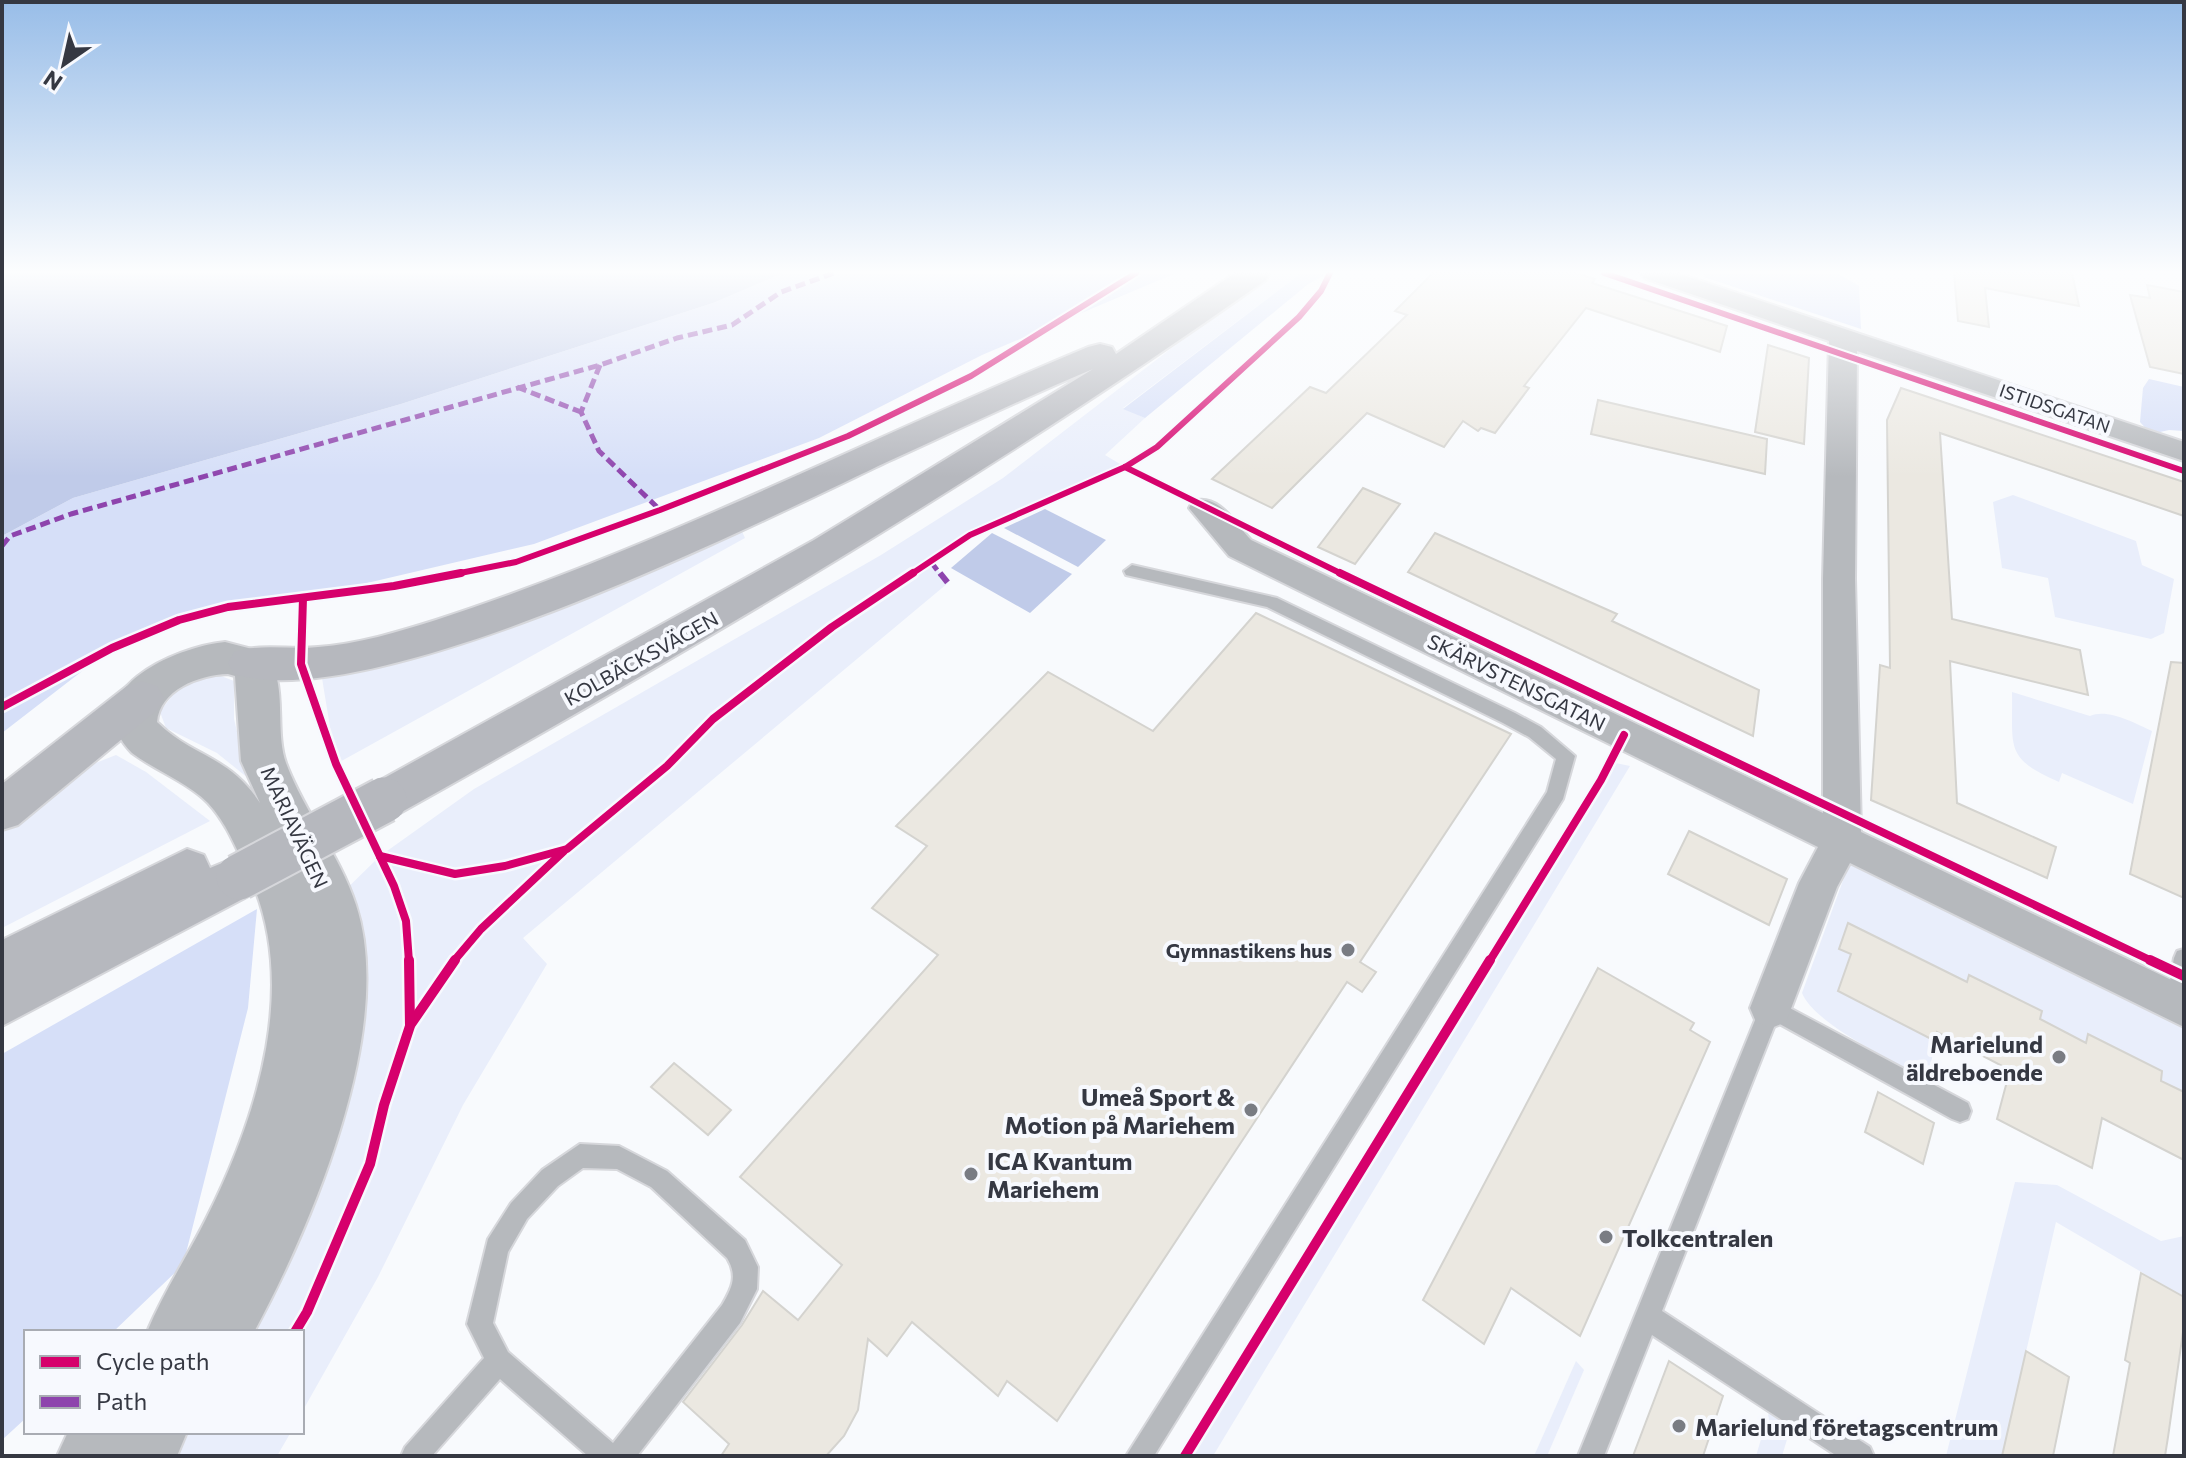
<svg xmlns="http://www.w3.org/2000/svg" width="2186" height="1458" font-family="Commissioner,sans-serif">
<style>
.green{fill:#e9eefb}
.forest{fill:#d6dff8}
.water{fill:#c0cbe9}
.building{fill:#ebe8e1;stroke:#d4d3cf;stroke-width:2}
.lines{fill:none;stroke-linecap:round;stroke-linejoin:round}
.service-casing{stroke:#d6d7db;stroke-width:4}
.minor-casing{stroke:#d6d7db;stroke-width:4}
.tertiary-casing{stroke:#d6d7db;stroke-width:4}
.trunk-casing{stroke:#d6d7db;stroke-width:4}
.service{fill:#b6b9bd;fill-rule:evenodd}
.minor{fill:#b6b9bd;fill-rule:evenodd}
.tertiary{fill:#b6b9bd;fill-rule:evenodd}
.trunk{fill:#b6b8be;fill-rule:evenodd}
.trunk-bridge-casing{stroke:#d6d7db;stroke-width:49;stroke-linecap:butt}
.trunk-bridge{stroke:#b6b8be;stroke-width:45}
.quiet-far1{stroke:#8e44ad;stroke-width:5;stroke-dasharray:10 5;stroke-linecap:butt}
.quiet{stroke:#8e44ad;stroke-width:6;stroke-dasharray:12 6;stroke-linecap:butt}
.cycleway-far2-casing{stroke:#f7f9fe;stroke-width:10}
.cycleway-far1-casing{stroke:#f7f9fe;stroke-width:13}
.cycleway-casing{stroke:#f7f9fe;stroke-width:15}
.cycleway-far2{stroke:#d6006c;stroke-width:6}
.cycleway-far1{stroke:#d6006c;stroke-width:8}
.cycleway{stroke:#d6006c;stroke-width:10}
.poi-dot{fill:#797c83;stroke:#f7f9fe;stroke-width:3}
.labels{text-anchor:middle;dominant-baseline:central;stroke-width:8;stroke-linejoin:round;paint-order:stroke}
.far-street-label{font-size:18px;fill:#353842;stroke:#f7f9fe}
.street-label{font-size:20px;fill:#353842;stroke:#f7f9fe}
.poi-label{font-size:20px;font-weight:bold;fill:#353842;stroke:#f7f9fe;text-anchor:end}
.near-poi-label{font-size:24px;font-weight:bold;fill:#353842;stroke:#f7f9fe;text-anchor:start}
</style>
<rect width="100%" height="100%" fill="#f8fafd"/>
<g class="green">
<path d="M 1269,273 L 1301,273 L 1123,408 L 1145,418 L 1105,455 L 1125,467 C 1058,494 992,521 932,562 L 948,583 L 523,938 L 547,964 L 463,1105 L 378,1277 L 302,1412 L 302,1332 L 220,1332 L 331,904 L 380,856 L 474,789 L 881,555 L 1003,478 Z"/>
<path d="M 2013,495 L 2136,541 L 2142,565 L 2174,579 L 2164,633 L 2151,639 L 2055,617 L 2048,578 L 2002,568 L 1993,502 Z"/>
<path d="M 740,527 L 745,538 L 336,764 L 322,678 L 542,612 Z"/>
<path d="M 216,674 L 234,681 L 234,719 L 248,778 L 217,753 L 166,728 L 160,712 C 177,688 186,679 216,674 Z"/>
<path d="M 2012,692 L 2090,716 C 2107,708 2135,723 2152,731 L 2133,804 L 2062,773 L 2059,782 C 2004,758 2013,748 2012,692 Z"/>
<path d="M 116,755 L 146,772 L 210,821 L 2,928 L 2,829 L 88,766 Z"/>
<path d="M 1611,762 L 1630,766 L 1213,1456 L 1185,1456 Z"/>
<path d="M 1849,864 L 2184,1028 L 2184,1092 L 2161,1081 L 2162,1071 L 2089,1035 L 2086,1043 L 2040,1019 L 2042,1011 L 1970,975 L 1967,982 L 1848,923 L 1839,948 L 1851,954 L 1838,990 L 1935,1041 L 1928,1081 C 1896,1062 1815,1025 1802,993 Z"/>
<path d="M 2015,1182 L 2057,1185 L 2161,1241 L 2184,1236 L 2184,1297 L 2056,1222 L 2002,1456 L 1946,1456 Z"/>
<path d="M 1576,1361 L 1584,1370 L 1547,1456 L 1534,1456 Z"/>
<path d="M 1773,1399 L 1795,1413 L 1782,1456 L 1756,1456 Z"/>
<path d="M 155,1432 L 291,1432 L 277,1456 L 137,1456 Z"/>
</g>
<g class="forest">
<path d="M 783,273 L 1176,273 L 982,355 L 819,438 L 534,544 L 303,598 L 228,607 L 179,620 L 112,648 L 2,733 L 2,536 L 73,498 L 401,404 L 713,303 Z"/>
<path d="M 1301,273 L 1328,273 L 1307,285 L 1145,418 L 1123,409 Z"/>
<path d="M 1705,273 L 1837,273 L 1859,286 L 1861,329 L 1704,277 Z"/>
<path d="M 2149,379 L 2184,387 L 2184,431 L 2169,430 L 2151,434 L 2140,422 L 2143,388 Z"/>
<path d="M 257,909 L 248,1008 L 183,1265 L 113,1332 L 26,1332 L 26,1418 L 2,1440 L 2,1054 Z"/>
</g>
<g class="water">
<path d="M 2,273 L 783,273 L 713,303 L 401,404 L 73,498 L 2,536 Z"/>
<path d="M 1045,509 L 1106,540 L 1078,567 L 1004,528 Z"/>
<path d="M 992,533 L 1072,574 L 1030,613 L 951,568 Z"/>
</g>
<g class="building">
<path d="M 1433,273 L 1577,273 L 1595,279 L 1592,283 L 1727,326 L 1720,352 L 1586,308 L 1524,386 L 1529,388 L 1495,433 L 1481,428 L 1478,431 L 1463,421 L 1444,447 L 1367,413 L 1272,508 L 1212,479 L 1310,387 L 1326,393 L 1407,315 L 1395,311 Z"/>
<path d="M 1954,273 L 2072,273 L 2079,306 L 1985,288 L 1989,327 L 1958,321 Z"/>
<path d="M 2147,285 L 2184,292 L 2184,374 L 2150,367 L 2130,295 L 2150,298 Z"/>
<path d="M 1768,345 L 1809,358 L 1804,444 L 1755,432 Z"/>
<path d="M 1901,388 L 2184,482 L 2184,516 L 1940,433 L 1952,619 L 2080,650 L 2088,695 L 1950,661 L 1957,803 L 2056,847 L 2047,878 L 1871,800 L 1880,665 L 1890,668 L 1887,420 Z"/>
<path d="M 1598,400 L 1767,439 L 1765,474 L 1591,434 Z"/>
<path d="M 1363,488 L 1400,504 L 1355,564 L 1318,547 Z"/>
<path d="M 1435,533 L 1617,614 L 1612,621 L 1759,690 L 1753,736 L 1408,572 Z"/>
<path d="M 1256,613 L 1511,734 L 1360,962 L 1376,972 L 1362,992 L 1347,982 L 1057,1421 L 1007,1381 L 998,1396 L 912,1322 L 887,1356 L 868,1339 L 858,1410 L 844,1436 L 826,1456 L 721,1456 L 729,1444 L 683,1402 L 742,1325 L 763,1291 L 798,1320 L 842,1265 L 740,1177 L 938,955 L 872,908 L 927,846 L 896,826 L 1048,672 L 1153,731 Z"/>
<path d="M 2171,662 L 2184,663 L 2184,898 L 2130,874 Z"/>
<path d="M 1689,831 L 1787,879 L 1769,925 L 1668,874 Z"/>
<path d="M 1848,923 L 1967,982 L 1969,975 L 2042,1011 L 2040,1019 L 2086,1043 L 2088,1034 L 2162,1071 L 2161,1081 L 2184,1092 L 2184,1160 L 2102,1118 L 2092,1168 L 1997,1119 L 2010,1070 L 1937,1032 L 1935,1041 L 1838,991 L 1851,954 L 1839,949 Z"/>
<path d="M 1598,968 L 1694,1023 L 1690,1030 L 1710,1042 L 1580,1336 L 1511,1288 L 1484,1344 L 1423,1300 Z"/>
<path d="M 674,1063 L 731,1110 L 708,1135 L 651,1087 Z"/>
<path d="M 1878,1092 L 1934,1123 L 1923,1164 L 1865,1132 Z"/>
<path d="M 2141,1273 L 2184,1297 L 2184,1325 L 2168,1437 L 2165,1456 L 2113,1456 L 2130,1363 L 2125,1360 Z"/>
<path d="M 2026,1351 L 2069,1377 L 2053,1456 L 2002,1456 Z"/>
<path d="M 1669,1361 L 1723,1396 L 1703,1456 L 1633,1456 Z"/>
</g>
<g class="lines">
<defs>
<g id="service">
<path d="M 1132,565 L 1277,598 L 1515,713 L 1541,727 L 1575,756 L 1563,799 L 1154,1456 L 1126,1456 L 1547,792 L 1556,759 L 1529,737 L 1503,723 L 1267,607 L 1126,575 L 1124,571 Z"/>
<path d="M 2184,949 L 2184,1011 L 2177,1014 L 2169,1011 L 2166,1004 L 2174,958 L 2177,951 Z"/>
<path d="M 1771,998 L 1968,1103 L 1971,1111 L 1968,1119 L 1960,1122 L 1952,1119 L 1776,1022 L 1662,1311 L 1870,1447 L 1874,1456 L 1837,1456 L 1652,1335 L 1604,1456 L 1578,1456 L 1760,1008 L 1763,1001 Z"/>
<path d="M 580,1144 L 619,1146 L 667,1171 L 745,1240 L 758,1267 L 757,1289 L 740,1323 L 637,1456 L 588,1456 L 500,1379 L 432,1456 L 401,1456 L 405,1447 L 484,1358 L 467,1324 L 488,1239 L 511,1203 L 542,1170 ZM 583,1168 L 617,1169 L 651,1187 L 727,1258 C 738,1276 732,1288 722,1305 L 613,1443 L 508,1352 L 493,1323 L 508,1252 L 527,1219 L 558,1186 Z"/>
</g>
<path id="minor" d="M 1640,273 L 1677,273 L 2184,442 L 2184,461 L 1857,351 L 1855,579 L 1861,832 L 2184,986 L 2184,1027 L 1850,863 L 1837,887 L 1786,1022 L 1771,1028 L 1756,1022 L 1750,1008 L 1799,883 L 1818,847 L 1229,556 L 1189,508 L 1193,501 C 1219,493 1235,523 1251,540 L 1823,813 L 1823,579 L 1829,341 L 1644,278 Z"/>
<g id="tertiary">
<path d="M 225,642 L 264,652 C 269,660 276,669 277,679 C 283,705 277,737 286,763 C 304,812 340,855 356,905 C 396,1028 312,1224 254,1332 L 147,1332 C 163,1293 187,1257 206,1219 C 258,1116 301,981 247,871 C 236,848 226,822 208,803 C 187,782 156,771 132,753 C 73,692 174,647 225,642 ZM 228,674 L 235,676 L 241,761 L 260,803 C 229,755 192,757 157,722 C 160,690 198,675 228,674 Z"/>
<path d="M 68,1432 L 187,1432 L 177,1456 L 57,1456 Z"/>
</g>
<g id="trunk">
<path d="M 1235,273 L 1270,273 L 1266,280 C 988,476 697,647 400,813 L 384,819 L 368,813 L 361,800 L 368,787 L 814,540 L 1093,369 C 1024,398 957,430 889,461 C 754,525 371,717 234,674 L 228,663 L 234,652 C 261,643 290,650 318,647 C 358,644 398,632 436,620 C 660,547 871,437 1088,347 L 1100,344 L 1112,347 L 1116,354 Z"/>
<path d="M 142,681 L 157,686 L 164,698 L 157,710 L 18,825 L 2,830 L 2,784 L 127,686 Z"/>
<path d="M 187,849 L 204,855 L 210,868 L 239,856 L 256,862 L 263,877 L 256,892 L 2,1026 L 2,940 Z"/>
</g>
</defs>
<use href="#service" class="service-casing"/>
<use href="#minor" class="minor-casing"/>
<use href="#tertiary" class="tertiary-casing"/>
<use href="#trunk" class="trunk-casing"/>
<use href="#service" class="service"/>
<use href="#minor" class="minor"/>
<use href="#tertiary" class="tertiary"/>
<use href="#trunk" class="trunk"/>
<defs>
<path id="trunk-bridge" d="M 239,877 L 384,800"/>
</defs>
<use href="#trunk-bridge" class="trunk-bridge-casing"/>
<use href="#trunk-bridge" class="trunk-bridge"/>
<g class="quiet-far1">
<path d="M 600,365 L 581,412 L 599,451 L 660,510"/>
<path d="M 517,387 L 581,412"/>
<path d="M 2,546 L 10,536 L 71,514 L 600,365 L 677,338 L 732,325 L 781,292 L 834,273"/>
<path d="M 931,562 L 941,575"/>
</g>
<path class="quiet" d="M 940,573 L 948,583"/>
<defs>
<g id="cycleway-far2">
<path d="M 1604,273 L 2184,471"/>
<path d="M 1125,467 L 1344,575"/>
<path d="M 450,575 L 516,562 L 660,510 L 848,436 L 971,376 L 1136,273"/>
<path d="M 910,575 L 970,535 L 1125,467 L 1157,447 L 1299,317 L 1321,291 L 1330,273"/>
</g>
<g id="cycleway-far1">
<path d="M 1340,573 L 2154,962"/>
<path d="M 303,598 L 301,664 L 336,764 L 394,886 L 406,921 L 409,962"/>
<path d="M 2,707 L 112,648 L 179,620 L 228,607 L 394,586 L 461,573"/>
<path d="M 380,856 L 455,874 L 505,866 L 567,849 L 667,766 L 713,719 L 832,627 L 913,573"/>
<path d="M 453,962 L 481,929 L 564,851"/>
<path d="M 1489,962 L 1601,780 L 1624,735"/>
</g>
<g id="cycleway">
<path d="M 2150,960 L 2184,976"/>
<path d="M 411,1024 L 455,960"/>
<path d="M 295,1332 L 307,1312 L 370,1164 L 384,1105 L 410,1026 L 409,960"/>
<path d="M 1185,1456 L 1490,960"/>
</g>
</defs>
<use href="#cycleway-far2" class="cycleway-far2-casing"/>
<use href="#cycleway-far1" class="cycleway-far1-casing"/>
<use href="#cycleway" class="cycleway-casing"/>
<use href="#cycleway-far2" class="cycleway-far2"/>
<use href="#cycleway-far1" class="cycleway-far1"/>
<use href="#cycleway" class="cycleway"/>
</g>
<linearGradient id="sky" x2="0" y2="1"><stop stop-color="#98bde8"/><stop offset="0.57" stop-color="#fcfdfe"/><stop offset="1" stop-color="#fcfdfe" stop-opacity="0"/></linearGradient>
<rect width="2186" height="477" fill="url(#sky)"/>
<g class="poi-dot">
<circle cx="1348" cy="950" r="8"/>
<circle cx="2059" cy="1057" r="8"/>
<circle cx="1251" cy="1110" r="8"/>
<circle cx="971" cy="1174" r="8"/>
<circle cx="1606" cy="1237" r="8"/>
<circle cx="1679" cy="1426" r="8"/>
</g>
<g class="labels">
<g class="far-street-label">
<text transform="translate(2055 408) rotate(19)">ISTIDSGATAN</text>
</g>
<g class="street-label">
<text transform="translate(641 658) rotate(-29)">KOLBÄCKSVÄGEN</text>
<text transform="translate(1517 682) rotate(26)">SKÄRVSTENSGATAN</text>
<text transform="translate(295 827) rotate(65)">MARIAVÄGEN</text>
</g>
<g class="poi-label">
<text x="1332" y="950">Gymnastikens hus</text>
</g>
<g class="near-poi-label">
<text x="2043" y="1043" text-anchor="end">Marielund<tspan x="2043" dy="28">äldreboende</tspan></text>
<text x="1235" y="1096" text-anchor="end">Umeå Sport &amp;<tspan x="1235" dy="28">Motion på Mariehem</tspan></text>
<text x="987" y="1160">ICA Kvantum<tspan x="987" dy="28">Mariehem</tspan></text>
<text x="1622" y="1237">Tolkcentralen</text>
<text x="1695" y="1426">Marielund företagscentrum</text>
</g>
</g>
<rect width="2186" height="1458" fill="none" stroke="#353842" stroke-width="8"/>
<rect x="24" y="1330" width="280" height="104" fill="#f7f9fe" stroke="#a9acb3" stroke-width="2"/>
<rect x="40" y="1356" width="40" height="12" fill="#d6006c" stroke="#a9acb3" stroke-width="2"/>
<text x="96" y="1370" font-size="24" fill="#353842">Cycle path</text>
<rect x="40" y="1396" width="40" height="12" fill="#8e44ad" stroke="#a9acb3" stroke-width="2"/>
<text x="96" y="1410" font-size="24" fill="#353842">Path</text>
<g transform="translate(64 64) rotate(214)" stroke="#f7f9fe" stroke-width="6" paint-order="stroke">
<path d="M0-6L14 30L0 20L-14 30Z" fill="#353842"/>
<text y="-12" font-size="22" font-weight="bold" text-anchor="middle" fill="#353842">N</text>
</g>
</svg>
